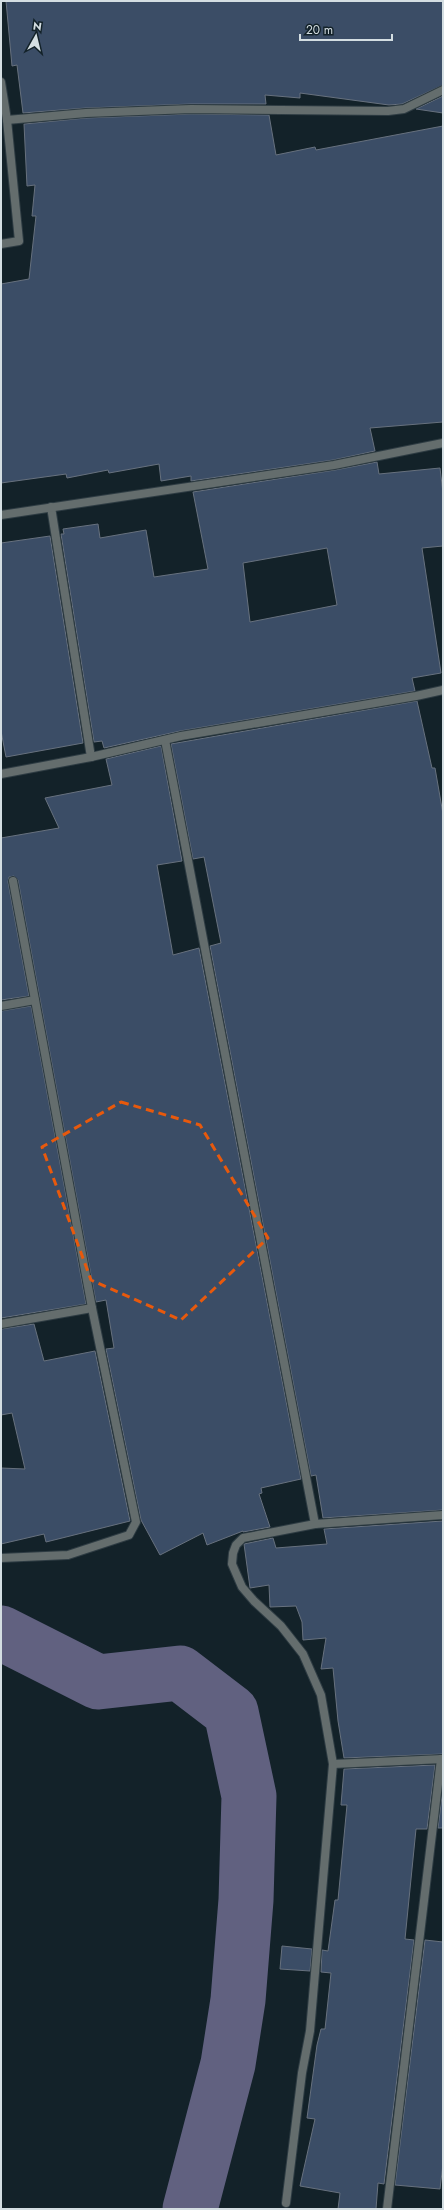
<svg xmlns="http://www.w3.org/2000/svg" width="444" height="2210" font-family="Jost,sans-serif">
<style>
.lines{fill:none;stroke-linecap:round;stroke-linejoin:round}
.river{stroke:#616180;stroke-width:55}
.building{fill:#3b4d66;stroke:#67717e;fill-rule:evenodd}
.minor-casing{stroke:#2e3c43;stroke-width:10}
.minor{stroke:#646d6d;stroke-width:8}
.marked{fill:none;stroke:#e8590c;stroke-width:3;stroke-dasharray:8 5;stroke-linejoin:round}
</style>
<rect width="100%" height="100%" fill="#132229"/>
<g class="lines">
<path class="river" d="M 1,1633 L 98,1682 L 180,1673 L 231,1712 L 249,1796 L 246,1900 L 238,2000 L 228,2064 L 190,2209"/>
</g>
<g class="building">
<path d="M 6,1 L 443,1 L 443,85 L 402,104 L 389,105 L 300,93 L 300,98 L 265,95 L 266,104 L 191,104 L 86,108 L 23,113 L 17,65 L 12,66 Z"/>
<path d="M 443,96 L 443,113 L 416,109 Z"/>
<path d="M 191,114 L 269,115 L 276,155 L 315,147 L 316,150 L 443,126 L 443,422 L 370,428 L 375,451 L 333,460 L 191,481 L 191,476 L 161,481 L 159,464 L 109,473 L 108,470 L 67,478 L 66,474 L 1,483 L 1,284 L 29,279 L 36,216 L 32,216 L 35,185 L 27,186 L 24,124 L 86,118 Z"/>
<path d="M 377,462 L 379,474 L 440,468 L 443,493 L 443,546 L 422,548 L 441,673 L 412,678 L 415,691 L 180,731 L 104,748 L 102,741 L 94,742 L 61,534 L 64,534 L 63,529 L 98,524 L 100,538 L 146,530 L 154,577 L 208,569 L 193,492 L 335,470 ZM 327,548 L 337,605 L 250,622 L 243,563 Z"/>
<path d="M 50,536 L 83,743 L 6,757 L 1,731 L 1,543 Z"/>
<path d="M 417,701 L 432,768 L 435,768 L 443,814 L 443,1510 L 323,1518 L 316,1475 L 311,1476 L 210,946 L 221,943 L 204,857 L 193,859 L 171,744 Z"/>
<path d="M 161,746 L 182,861 L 157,865 L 173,955 L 199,948 L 301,1479 L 261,1488 L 262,1493 L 259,1494 L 270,1527 L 243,1532 L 243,1531 L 207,1545 L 203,1533 L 160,1555 L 141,1520 L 106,1349 L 114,1348 L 106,1300 L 96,1302 L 18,880 L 14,876 L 9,877 L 8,882 L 29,996 L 1,1000 L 1,838 L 59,828 L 45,798 L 112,785 L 106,759 Z"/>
<path d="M 31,1006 L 86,1304 L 1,1318 L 1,1011 Z"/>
<path d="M 34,1324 L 44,1361 L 95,1351 L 130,1521 L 46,1542 L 44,1534 L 1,1544 L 1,1468 L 25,1469 L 12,1413 L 1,1415 L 1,1329 Z"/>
<path d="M 443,1521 L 443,1754 L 344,1758 L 338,1721 L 333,1668 L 321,1669 L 326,1638 L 303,1640 L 302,1622 L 296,1606 L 270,1607 L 269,1585 L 250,1588 L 244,1544 L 273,1538 L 276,1548 L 327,1544 L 324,1529 Z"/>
<path d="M 435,1765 L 427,1829 L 416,1829 L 405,1939 L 414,1940 L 384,2184 L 378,2183 L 376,2209 L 338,2209 L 340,2193 L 300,2186 L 315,2119 L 307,2118 L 317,2045 L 321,2029 L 325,2029 L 331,1973 L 321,1972 L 322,1950 L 328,1951 L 335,1900 L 338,1900 L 347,1805 L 341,1805 L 344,1769 Z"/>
<path d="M 443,1788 L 443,1828 L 438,1828 Z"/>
<path d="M 425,1940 L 443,1942 L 443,2164 L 440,2189 L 395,2185 Z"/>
<path d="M 282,1946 L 312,1949 L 310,1971 L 280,1969 Z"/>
</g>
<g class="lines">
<defs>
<g id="minor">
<path d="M 1,82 L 7,120 L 19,241 L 1,244"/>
<path d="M 7,120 L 86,113 L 191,109 L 388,111 L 404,109 L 443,90"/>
<path d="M 51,507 L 91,757"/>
<path d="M 1,515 L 334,465 L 443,443"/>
<path d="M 165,740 L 315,1524"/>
<path d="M 1,774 L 91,757 L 181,736 L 416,696 L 443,690"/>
<path d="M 1,1006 L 35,1000"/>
<path d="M 1,1324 L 92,1308"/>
<path d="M 1,1558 L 68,1555 L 129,1535 L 136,1522 L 92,1308 L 13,881"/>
<path d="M 333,1764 L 443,1759"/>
<path d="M 286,2203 L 302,2073 L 310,2031 L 333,1764 L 321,1695 L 303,1654 L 281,1626 L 254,1601 L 242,1587 L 232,1564 L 233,1553 L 236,1545 L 243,1538 L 315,1524 L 443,1515"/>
<path d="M 387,2209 L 441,1759"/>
</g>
</defs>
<use href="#minor" class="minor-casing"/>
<use href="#minor" class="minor"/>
</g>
<path class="marked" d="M 121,1102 L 200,1125 L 268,1238 L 181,1320 L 91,1280 L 42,1147 Z"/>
<rect width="444" height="2210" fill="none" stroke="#d4dee2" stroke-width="4"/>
<g transform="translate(36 36) rotate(8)" stroke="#132229" stroke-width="3" paint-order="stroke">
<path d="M0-3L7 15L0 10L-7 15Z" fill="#d4dee2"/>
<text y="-6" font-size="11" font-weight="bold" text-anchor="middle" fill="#d4dee2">N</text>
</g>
<path d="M300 34v6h92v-6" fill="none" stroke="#d4dee2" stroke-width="2"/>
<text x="306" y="34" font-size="12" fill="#d4dee2" stroke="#132229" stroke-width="3" paint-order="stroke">20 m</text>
</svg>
